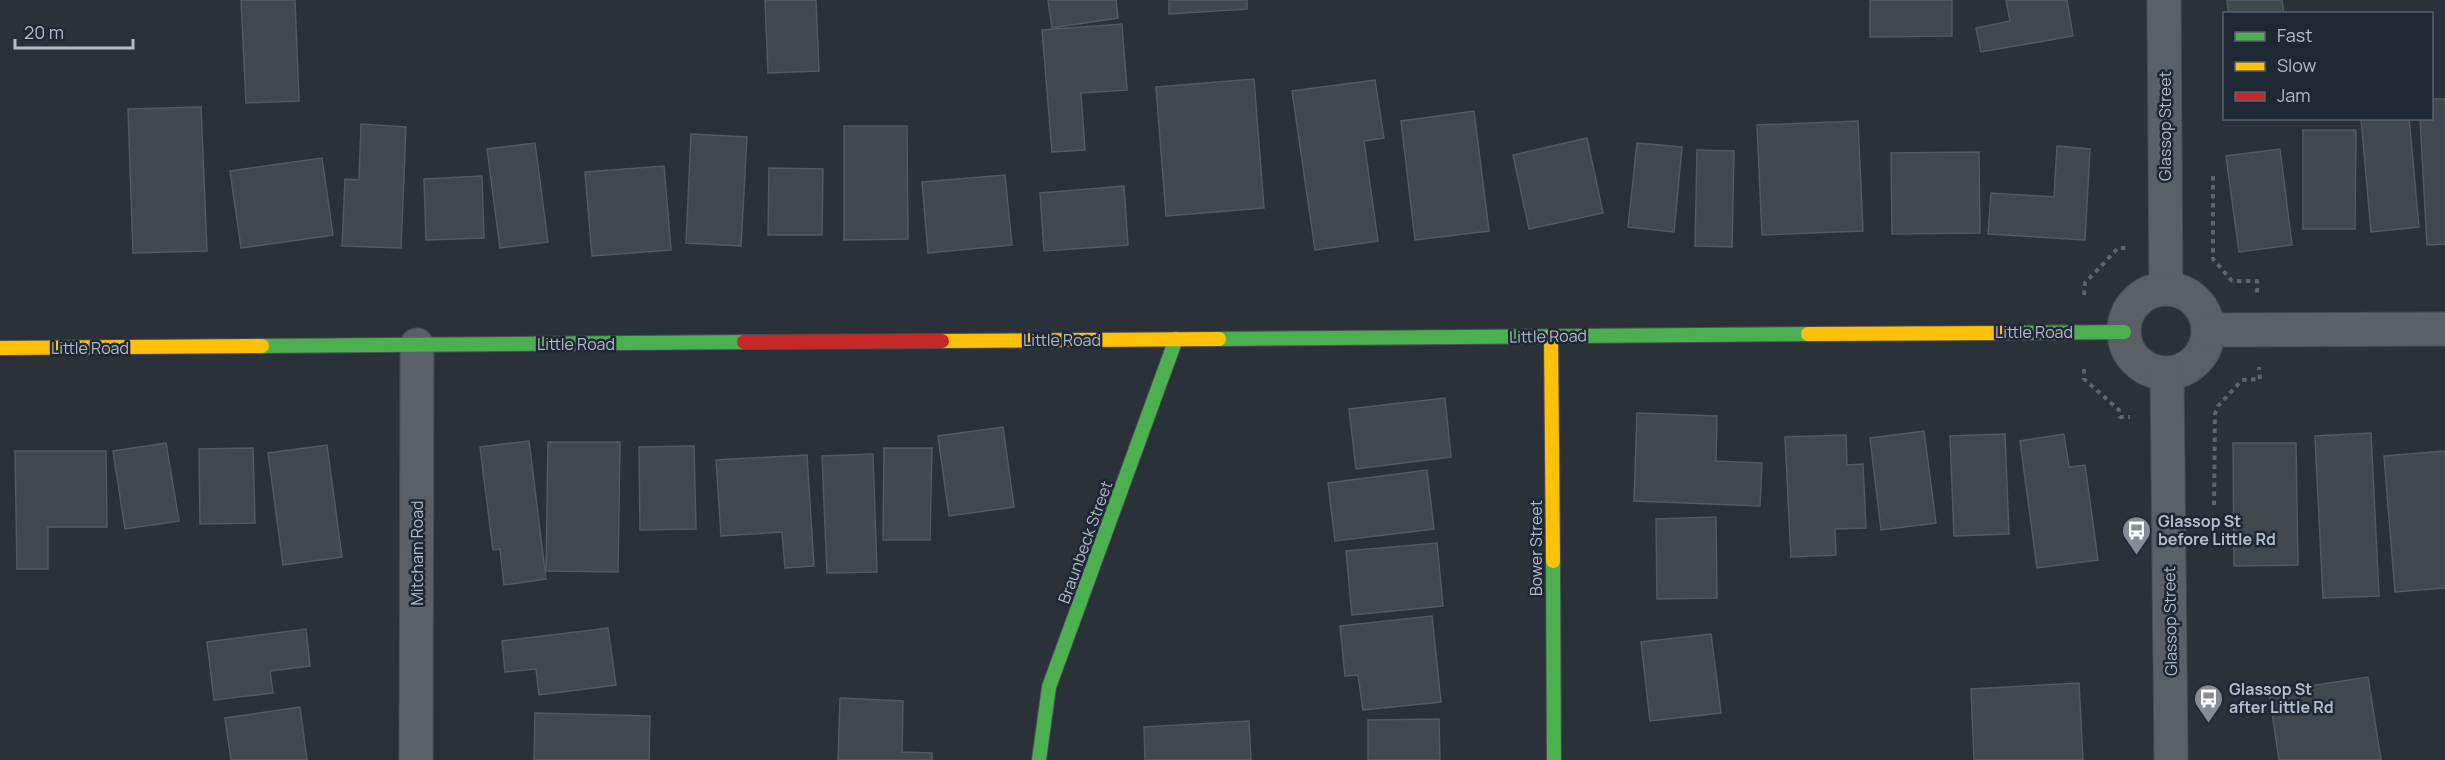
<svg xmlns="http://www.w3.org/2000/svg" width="2445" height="760" font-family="Manrope,sans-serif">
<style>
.building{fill:#42464d;stroke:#535861;stroke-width:1.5}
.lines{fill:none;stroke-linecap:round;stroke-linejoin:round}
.street-casing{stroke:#494d53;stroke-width:35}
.fast-casing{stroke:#494d53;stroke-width:16}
.slow-casing{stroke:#494d53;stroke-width:16}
.jam-casing{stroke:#494d53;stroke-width:16}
.path{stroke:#5e646a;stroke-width:4;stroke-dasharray:4.5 4.5;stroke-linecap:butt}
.street{stroke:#5b5f67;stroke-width:33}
.fast{stroke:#4caf50;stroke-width:14}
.slow{stroke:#ffc107;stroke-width:14}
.jam{stroke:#c62828;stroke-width:14}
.labels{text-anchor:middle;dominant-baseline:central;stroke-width:5;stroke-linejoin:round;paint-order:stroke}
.street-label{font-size:16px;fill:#b5bdc9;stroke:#1e2734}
.poi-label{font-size:16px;font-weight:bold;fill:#b5bdc9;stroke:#1e2734;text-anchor:start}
</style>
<rect width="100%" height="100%" fill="#2b3139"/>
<g class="building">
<path d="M 241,0 L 295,0 L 299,101 L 246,103 Z"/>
<path d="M 765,0 L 816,0 L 819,71 L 768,73 Z"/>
<path d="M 1048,0 L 1116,0 L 1118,18 L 1052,28 Z"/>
<path d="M 1169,0 L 1247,0 L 1247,9 L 1169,14 Z"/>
<path d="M 1870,0 L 1952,0 L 1952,36 L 1870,37 Z"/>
<path d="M 2006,0 L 2067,0 L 2073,36 L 1981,52 L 1976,28 L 2010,21 Z"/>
<path d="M 2227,0 L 2282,0 L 2284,14 L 2229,14 Z"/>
<path d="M 1122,24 L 1127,90 L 1081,93 L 1085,150 L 1052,152 L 1042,30 Z"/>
<path d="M 1254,79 L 1264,208 L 1166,216 L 1156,87 Z"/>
<path d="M 1375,80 L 1384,138 L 1364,141 L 1378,241 L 1315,250 L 1292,91 Z"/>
<path d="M 2432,99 L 2445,99 L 2445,244 L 2427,245 L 2420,118 L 2432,118 Z"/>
<path d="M 201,107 L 207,251 L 133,253 L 128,109 Z"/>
<path d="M 1474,111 L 1489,231 L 1415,240 L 1401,121 Z"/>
<path d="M 2361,118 L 2409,118 L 2419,227 L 2371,232 Z"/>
<path d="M 1858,121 L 1863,231 L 1762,235 L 1757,125 Z"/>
<path d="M 361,124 L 406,127 L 401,248 L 342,246 L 345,179 L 359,180 Z"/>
<path d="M 844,126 L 907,126 L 908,239 L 844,240 Z"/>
<path d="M 2303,130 L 2356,130 L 2355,229 L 2303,229 Z"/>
<path d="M 691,134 L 747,137 L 741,246 L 686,243 Z"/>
<path d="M 1587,138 L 1603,213 L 1529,229 L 1513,155 Z"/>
<path d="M 535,143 L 548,242 L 500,248 L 487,149 Z"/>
<path d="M 1637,143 L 1682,147 L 1674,232 L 1628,227 Z"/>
<path d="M 2057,146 L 2090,149 L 2085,240 L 1988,234 L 1991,193 L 2054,197 Z"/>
<path d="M 2280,149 L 2292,245 L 2239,252 L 2226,156 Z"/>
<path d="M 1697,150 L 1734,151 L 1732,247 L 1695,246 Z"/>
<path d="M 1979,152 L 1980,233 L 1892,234 L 1891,153 Z"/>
<path d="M 322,158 L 333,235 L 241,248 L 230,171 Z"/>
<path d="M 664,166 L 671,250 L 592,256 L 585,172 Z"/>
<path d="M 769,168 L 823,169 L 822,235 L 768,235 Z"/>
<path d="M 1005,175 L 1012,245 L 928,253 L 922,182 Z"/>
<path d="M 482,176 L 484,238 L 426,240 L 424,179 Z"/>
<path d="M 1124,186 L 1128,245 L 1044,251 L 1040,193 Z"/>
<path d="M 1445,398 L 1451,457 L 1356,469 L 1349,409 Z"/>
<path d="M 1637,413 L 1717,416 L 1716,461 L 1762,463 L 1760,506 L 1634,501 Z"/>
<path d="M 1003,427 L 1014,507 L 949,516 L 938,436 Z"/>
<path d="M 1924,431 L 1936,523 L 1881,530 L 1870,438 Z"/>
<path d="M 2371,433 L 2379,596 L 2323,598 L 2315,436 Z"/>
<path d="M 2005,434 L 2009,534 L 1954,536 L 1950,436 Z"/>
<path d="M 2064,434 L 2069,467 L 2085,465 L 2098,560 L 2037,568 L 2020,441 Z"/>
<path d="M 1846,435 L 1847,465 L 1863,464 L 1866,528 L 1835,529 L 1836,555 L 1791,557 L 1785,437 Z"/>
<path d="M 529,441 L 546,579 L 504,585 L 500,549 L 493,550 L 480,447 Z"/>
<path d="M 548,442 L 620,442 L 618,572 L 546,571 Z"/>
<path d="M 166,443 L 179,521 L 125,529 L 113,451 Z"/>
<path d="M 2233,443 L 2296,443 L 2298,565 L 2234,566 Z"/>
<path d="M 327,445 L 342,557 L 283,565 L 268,453 Z"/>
<path d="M 694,446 L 696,529 L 640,530 L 639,447 Z"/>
<path d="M 253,448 L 255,523 L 200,524 L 199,449 Z"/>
<path d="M 884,448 L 932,448 L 930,540 L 883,540 Z"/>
<path d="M 15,451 L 106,451 L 107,527 L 48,527 L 48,569 L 17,569 Z"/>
<path d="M 2445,451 L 2445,588 L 2395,592 L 2384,456 Z"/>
<path d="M 873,454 L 877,572 L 827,573 L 822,456 Z"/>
<path d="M 807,455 L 814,566 L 785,568 L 782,532 L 721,536 L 716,460 Z"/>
<path d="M 1427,470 L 1434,529 L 1335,541 L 1328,483 Z"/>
<path d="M 1716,517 L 1717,598 L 1657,599 L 1656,519 Z"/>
<path d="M 1437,543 L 1443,606 L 1352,615 L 1346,551 Z"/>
<path d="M 1432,616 L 1441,702 L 1363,710 L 1358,675 L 1345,676 L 1340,626 Z"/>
<path d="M 608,628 L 616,685 L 539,695 L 536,669 L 505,672 L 502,641 Z"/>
<path d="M 306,629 L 310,666 L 270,671 L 273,693 L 214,700 L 207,642 Z"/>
<path d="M 1711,634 L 1721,713 L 1650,721 L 1641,642 Z"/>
<path d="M 2368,677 L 2381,760 L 2279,760 L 2269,692 Z"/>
<path d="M 2079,683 L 2083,760 L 1974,760 L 1971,689 Z"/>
<path d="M 840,698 L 903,701 L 902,752 L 932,753 L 932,760 L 838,760 Z"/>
<path d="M 300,707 L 307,760 L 231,760 L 225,718 Z"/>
<path d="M 535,713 L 650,716 L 649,760 L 534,760 Z"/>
<path d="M 1439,719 L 1440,760 L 1368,760 L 1368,720 Z"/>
<path d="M 1249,721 L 1251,760 L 1145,760 L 1144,727 Z"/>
</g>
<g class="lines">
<defs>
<g id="street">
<path d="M 2164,0 L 2166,289"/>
<circle cx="2166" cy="331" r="42"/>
<path d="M 2208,330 L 2445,329"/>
<path d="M 2167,374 L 2171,760"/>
<path d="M 416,760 L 417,345"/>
</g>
<g id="fast">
<path d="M 2010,333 L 2124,332"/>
<path d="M 1219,339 L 1808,334"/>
<path d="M 262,346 L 744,342"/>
<path d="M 1553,561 L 1554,760"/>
<path d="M 1039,760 L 1049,687 L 1176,339"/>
</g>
<g id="slow">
<path d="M 1808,334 L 2010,333"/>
<path d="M 1551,336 L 1553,561"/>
<path d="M 942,341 L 1219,339"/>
<path d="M 0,348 L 262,346"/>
</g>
<path id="jam" d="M 744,342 L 942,341"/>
</defs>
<use href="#street" class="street-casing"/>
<use href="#fast" class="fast-casing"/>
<use href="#slow" class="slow-casing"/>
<use href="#jam" class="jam-casing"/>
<g class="path">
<path d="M 2213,176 L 2213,259 L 2232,281 L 2257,281 L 2257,294"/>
<path d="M 2084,295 L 2085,283 L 2118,248 L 2128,248"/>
<path d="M 2084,369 L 2084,379 L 2119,410 L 2120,417 L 2130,417"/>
<path d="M 2214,505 L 2215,414 L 2218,406 L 2242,380 L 2260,379 L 2259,367"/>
</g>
<use href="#street" class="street"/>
<use href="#fast" class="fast"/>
<use href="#slow" class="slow"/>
<use href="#jam" class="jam"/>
</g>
<defs>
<symbol id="bus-pin" viewBox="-11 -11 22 30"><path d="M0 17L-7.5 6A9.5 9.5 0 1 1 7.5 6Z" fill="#858c97" stroke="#1e2734"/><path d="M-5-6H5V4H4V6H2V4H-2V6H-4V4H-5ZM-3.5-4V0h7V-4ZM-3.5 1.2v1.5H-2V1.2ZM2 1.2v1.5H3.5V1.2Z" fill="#fff"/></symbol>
</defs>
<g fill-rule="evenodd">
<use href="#bus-pin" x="2120" y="514" width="33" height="45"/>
<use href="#bus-pin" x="2192" y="682" width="33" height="45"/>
</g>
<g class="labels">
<g class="street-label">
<text transform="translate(2165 126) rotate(-90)">Glassop Street</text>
<text x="2034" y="332">Little Road</text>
<text transform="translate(1548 336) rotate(-1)">Little Road</text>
<text x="1062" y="340">Little Road</text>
<text x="576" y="344">Little Road</text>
<text x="90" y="348">Little Road</text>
<text transform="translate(1085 542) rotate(-70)">Braunbeck Street</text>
<text transform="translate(1536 548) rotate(-90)">Bower Street</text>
<text transform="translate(417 553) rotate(-90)">Mitcham Road</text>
<text transform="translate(2170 621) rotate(-91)">Glassop Street</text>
</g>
<g class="poi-label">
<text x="2158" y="521">Glassop St<tspan x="2158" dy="18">before Little Rd</tspan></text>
<text x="2229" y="689">Glassop St<tspan x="2229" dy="18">after Little Rd</tspan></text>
</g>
</g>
<rect x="2223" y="12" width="210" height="108" fill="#1e2734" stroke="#5a6370" stroke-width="1.5"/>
<rect x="2235" y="32" width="30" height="9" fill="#4caf50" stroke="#5a6370" stroke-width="1.5"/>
<text x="2277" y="42" font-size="18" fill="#b5bdc9">Fast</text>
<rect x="2235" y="62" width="30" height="9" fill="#ffc107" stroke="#5a6370" stroke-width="1.5"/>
<text x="2277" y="72" font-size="18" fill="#b5bdc9">Slow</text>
<rect x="2235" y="92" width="30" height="9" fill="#c62828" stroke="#5a6370" stroke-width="1.5"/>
<text x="2277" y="102" font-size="18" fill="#b5bdc9">Jam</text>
<path d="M15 39v9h118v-9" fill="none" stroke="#b5bdc9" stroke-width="3"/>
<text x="24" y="39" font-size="18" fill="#b5bdc9" stroke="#1e2734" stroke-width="4.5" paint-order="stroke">20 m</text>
</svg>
